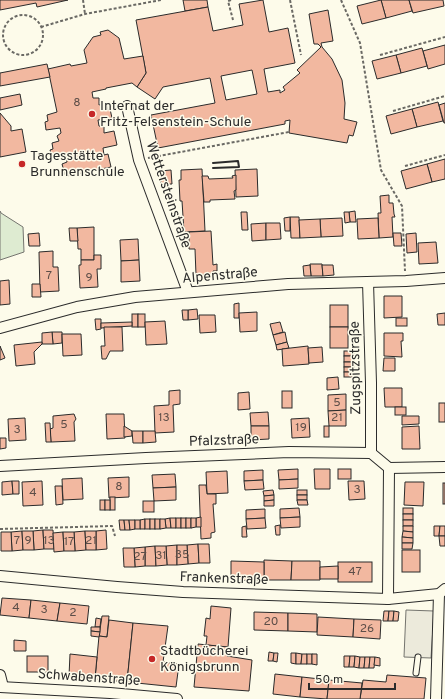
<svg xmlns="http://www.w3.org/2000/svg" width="445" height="699" font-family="Overpass,sans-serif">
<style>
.green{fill:#deebd1;stroke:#74746e}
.parking{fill:#eceadb;stroke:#74746e}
.building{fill:#f2b8a0;stroke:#2b2b2b;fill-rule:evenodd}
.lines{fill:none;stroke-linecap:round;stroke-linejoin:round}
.lane-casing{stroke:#2b2b2b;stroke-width:7}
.street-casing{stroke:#2b2b2b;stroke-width:12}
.path{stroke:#6a6964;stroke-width:2;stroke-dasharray:3 2;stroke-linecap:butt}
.lane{stroke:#fdfbea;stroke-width:5}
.street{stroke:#fdfbea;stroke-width:10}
.wall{stroke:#2b2b2b;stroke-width:2}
.poi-dot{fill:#c62828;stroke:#fdfbea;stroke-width:1.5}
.labels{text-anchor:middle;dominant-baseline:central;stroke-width:3;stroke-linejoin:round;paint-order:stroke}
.number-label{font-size:12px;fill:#5d4e48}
.poi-label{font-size:14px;fill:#2b2b2b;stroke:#fdfbea;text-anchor:start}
.street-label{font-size:14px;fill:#2b2b2b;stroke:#fdfbea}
</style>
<rect width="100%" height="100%" fill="#fdfbea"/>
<path class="green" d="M 0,211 L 1,213 L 23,227 L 24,252 L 0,260 Z"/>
<path class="parking" d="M 406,610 L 434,611 L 431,658 L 404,657 Z"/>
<g class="building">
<path d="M 0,0 L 68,0 L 37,7 L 36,3 L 0,10 Z"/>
<path d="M 183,0 L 207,0 L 208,7 L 185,11 Z"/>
<path d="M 263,0 L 269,32 L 288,28 L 295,63 L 264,69 L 268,92 L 280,90 L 280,93 L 285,90 L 283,87 L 300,73 L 297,70 L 321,47 L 318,44 L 314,44 L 309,14 L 328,10 L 333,41 L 321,43 L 322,47 L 332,59 L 342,80 L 345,103 L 344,119 L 357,122 L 353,136 L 349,135 L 347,143 L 289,133 L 290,120 L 285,121 L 285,124 L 158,148 L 151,115 L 215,103 L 210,78 L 163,87 L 155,99 L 137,87 L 146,73 L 136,20 L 208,7 L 213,31 L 243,25 L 239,4 ZM 252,70 L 257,94 L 226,100 L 221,76 Z"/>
<path d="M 381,0 L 409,0 L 412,11 L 386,18 Z"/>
<path d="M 381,0 L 386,18 L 362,24 L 357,6 Z"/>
<path d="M 409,0 L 443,0 L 444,6 L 413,13 Z"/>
<path d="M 108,30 L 119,38 L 124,59 L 143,56 L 146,73 L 137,87 L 132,83 L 106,88 L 106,89 L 92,92 L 93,98 L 99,98 L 99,105 L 106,103 L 108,110 L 110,109 L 112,118 L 98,120 L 99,126 L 104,127 L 104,133 L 114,131 L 117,145 L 103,148 L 104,155 L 108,154 L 111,167 L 67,176 L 65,175 L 62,164 L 67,162 L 66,155 L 52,157 L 50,150 L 53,149 L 52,143 L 59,141 L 57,136 L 61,133 L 60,128 L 46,130 L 45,122 L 48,121 L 47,115 L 57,112 L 48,69 L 70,64 L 71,66 L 87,63 L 84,50 L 93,37 L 101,35 L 100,32 Z"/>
<path d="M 445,45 L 445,64 L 428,69 L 423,51 Z"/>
<path d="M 422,48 L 427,66 L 401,73 L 396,55 Z"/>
<path d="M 396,55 L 401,73 L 377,79 L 372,61 Z"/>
<path d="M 47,64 L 50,77 L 0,86 L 0,73 Z"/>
<path d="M 20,94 L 22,105 L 0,110 L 0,98 Z"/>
<path d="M 438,102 L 443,121 L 417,127 L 412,109 Z"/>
<path d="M 445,103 L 445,123 L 444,123 L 439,105 Z"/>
<path d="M 412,109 L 417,127 L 391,134 L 386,116 Z"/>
<path d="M 0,113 L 11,126 L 11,131 L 22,129 L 26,152 L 0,157 Z"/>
<path d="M 445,159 L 445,179 L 432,182 L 427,164 Z"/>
<path d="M 427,164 L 432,182 L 406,189 L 401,171 Z"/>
<path d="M 202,169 L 205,231 L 184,232 L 182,201 L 180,201 L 179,180 L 181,180 L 181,170 Z"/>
<path d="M 257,169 L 258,196 L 236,197 L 235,170 Z"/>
<path d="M 171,170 L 172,184 L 161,184 L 160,171 Z"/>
<path d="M 236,175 L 236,190 L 234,191 L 235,199 L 210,200 L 210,202 L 204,202 L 202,176 L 208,176 L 209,179 L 233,178 L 232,176 Z"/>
<path d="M 389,195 L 389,203 L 393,203 L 394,214 L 395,217 L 392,217 L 393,237 L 379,238 L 378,213 L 381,213 L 380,196 Z"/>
<path d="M 355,211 L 356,222 L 350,222 L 349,212 Z"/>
<path d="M 241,212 L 247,212 L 248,230 L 242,230 Z"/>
<path d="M 344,212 L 349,212 L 350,222 L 345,223 Z"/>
<path d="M 290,217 L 299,217 L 300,238 L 291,238 Z"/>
<path d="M 290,217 L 290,231 L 285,231 L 284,218 Z"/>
<path d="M 342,218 L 343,236 L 321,237 L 320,219 Z"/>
<path d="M 378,218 L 379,238 L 358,239 L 357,219 Z"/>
<path d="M 320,219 L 321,237 L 300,238 L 299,220 Z"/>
<path d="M 266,223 L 266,240 L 252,241 L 251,224 Z"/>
<path d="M 266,223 L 280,223 L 281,239 L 266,240 Z"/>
<path d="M 94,227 L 94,260 L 81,260 L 81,249 L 78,249 L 77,228 Z"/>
<path d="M 69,228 L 77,228 L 78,241 L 70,241 Z"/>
<path d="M 211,231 L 213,265 L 217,264 L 217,271 L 213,271 L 213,274 L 196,275 L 195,249 L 189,249 L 189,232 Z"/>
<path d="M 39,233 L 40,246 L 29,246 L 28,234 Z"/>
<path d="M 393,233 L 401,233 L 402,246 L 394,246 Z"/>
<path d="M 416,233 L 417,252 L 407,253 L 406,234 Z"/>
<path d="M 138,239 L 139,260 L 121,261 L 120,240 Z"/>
<path d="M 436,242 L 438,263 L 419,264 L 418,243 Z"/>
<path d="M 53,251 L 53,267 L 58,267 L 59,291 L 40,292 L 39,252 Z"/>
<path d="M 94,255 L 101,255 L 101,269 L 97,269 L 98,287 L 80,288 L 79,268 L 79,265 L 81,265 L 81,260 L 94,260 Z"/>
<path d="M 139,260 L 140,281 L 121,282 L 121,261 Z"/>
<path d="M 310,264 L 322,264 L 323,276 L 311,276 Z"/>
<path d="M 310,265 L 311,276 L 304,276 L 303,266 Z"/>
<path d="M 322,265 L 333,265 L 334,275 L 323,276 Z"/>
<path d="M 9,280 L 10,304 L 0,305 L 0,281 Z"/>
<path d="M 32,284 L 40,284 L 41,297 L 32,297 Z"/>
<path d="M 384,296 L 402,296 L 402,317 L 384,318 Z"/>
<path d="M 239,303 L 239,318 L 234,318 L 234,304 Z"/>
<rect x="330" y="305" width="18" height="22"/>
<path d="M 197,309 L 198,319 L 188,320 L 188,310 Z"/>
<path d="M 182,310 L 188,310 L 188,320 L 183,320 Z"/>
<path d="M 257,312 L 257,331 L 240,332 L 239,313 Z"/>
<path d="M 445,313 L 445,325 L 438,325 L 437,314 Z"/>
<rect x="132" y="314" width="6" height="13"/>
<rect x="138" y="314" width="7" height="13"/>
<path d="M 199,315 L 215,315 L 216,332 L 200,333 Z"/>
<rect x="396" y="318" width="11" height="8"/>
<path d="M 95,319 L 101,319 L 101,329 L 96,330 Z"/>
<path d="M 165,321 L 167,344 L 146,345 L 145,322 Z"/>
<path d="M 132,322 L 132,326 L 101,328 L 101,323 Z"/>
<path d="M 280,322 L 283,332 L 273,335 L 270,324 Z"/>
<path d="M 104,327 L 122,327 L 123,351 L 110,351 L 106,359 L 102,359 L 101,346 L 105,346 Z"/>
<rect x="330" y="327" width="18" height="21"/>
<path d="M 52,332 L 62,332 L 62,343 L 53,344 Z"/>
<path d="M 52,332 L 53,344 L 42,344 L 42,333 Z"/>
<path d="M 285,332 L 287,342 L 276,345 L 273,335 Z"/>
<path d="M 384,333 L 403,333 L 403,341 L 401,341 L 402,357 L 384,356 Z"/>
<path d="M 62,334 L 81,334 L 82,355 L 63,356 Z"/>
<path d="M 42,342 L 42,344 L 34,352 L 35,364 L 16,366 L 14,345 Z"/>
<path d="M 287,342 L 289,348 L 277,350 L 276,345 Z"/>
<path d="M 0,346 L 5,358 L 0,360 Z"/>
<path d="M 308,346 L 309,364 L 283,366 L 282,349 Z"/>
<path d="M 322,347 L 323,362 L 309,363 L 308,348 Z"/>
<rect x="344" y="351" width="10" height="5"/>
<rect x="344" y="356" width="10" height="6"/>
<path d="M 384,358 L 395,358 L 395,371 L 383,371 Z"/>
<rect x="344" y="362" width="10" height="5"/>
<rect x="344" y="367" width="10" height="5"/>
<rect x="344" y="372" width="10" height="5"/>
<path d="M 338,377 L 339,389 L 327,390 L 327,378 Z"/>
<path d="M 384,388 L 402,388 L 402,407 L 385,407 Z"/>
<path d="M 180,390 L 180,404 L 173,405 L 174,432 L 155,433 L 154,406 L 169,405 L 169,391 Z"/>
<rect x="282" y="391" width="10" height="17"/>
<path d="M 249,392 L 250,409 L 238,410 L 238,393 Z"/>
<path d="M 346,394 L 346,410 L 328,411 L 328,395 Z"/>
<rect x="439" y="403" width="6" height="19"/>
<rect x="395" y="407" width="11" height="8"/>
<path d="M 346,410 L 346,426 L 329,426 L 328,411 Z"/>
<path d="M 268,412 L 269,426 L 251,426 L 250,413 Z"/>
<path d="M 74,414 L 76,419 L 74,422 L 75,441 L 51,442 L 50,429 L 53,428 L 53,416 Z"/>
<path d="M 106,414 L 124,414 L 125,438 L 107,439 Z"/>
<path d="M 402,416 L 419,416 L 419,424 L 402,425 Z"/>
<path d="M 25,418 L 26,440 L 9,441 L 8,419 Z"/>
<path d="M 309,418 L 310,437 L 292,438 L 291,419 Z"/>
<path d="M 45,423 L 50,423 L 51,442 L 46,442 Z"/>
<path d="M 124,426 L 132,431 L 132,436 L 124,437 Z"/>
<path d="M 251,426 L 269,426 L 269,439 L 251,440 Z"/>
<rect x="324" y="426" width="5" height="11"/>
<path d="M 419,426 L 420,449 L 402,449 L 402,427 Z"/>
<path d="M 132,431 L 143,431 L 143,443 L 133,443 Z"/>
<path d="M 143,431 L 155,431 L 156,442 L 143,443 Z"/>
<path d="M 0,438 L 6,438 L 6,448 L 0,449 Z"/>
<path d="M 298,469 L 298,479 L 279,480 L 278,470 Z"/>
<path d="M 314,469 L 330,469 L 330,489 L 315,489 Z"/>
<rect x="338" y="469" width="13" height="10"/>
<path d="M 263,470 L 263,480 L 244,481 L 244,471 Z"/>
<path d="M 227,471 L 228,493 L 207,494 L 206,472 Z"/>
<path d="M 175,474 L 176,487 L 153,488 L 152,475 Z"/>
<path d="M 129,477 L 129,497 L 109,498 L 108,478 Z"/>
<path d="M 82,478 L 83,499 L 63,500 L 62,479 Z"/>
<path d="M 298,479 L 298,488 L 279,489 L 279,480 Z"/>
<path d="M 263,480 L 264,489 L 245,490 L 244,481 Z"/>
<path d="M 12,481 L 13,494 L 2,495 L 2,482 Z"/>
<path d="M 12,481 L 19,481 L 19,494 L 13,494 Z"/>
<path d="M 42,481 L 43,505 L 23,506 L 22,482 Z"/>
<path d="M 348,481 L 364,481 L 365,499 L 349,500 Z"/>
<path d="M 405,482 L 424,482 L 423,506 L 404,505 Z"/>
<rect x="443" y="483" width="2" height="21"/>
<path d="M 199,485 L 206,485 L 207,494 L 216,494 L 216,504 L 213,504 L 215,532 L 211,533 L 211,538 L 201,539 Z"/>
<path d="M 55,486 L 62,486 L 63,504 L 56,505 Z"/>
<path d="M 176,487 L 176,500 L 154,501 L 153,488 Z"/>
<path d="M 273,490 L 274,495 L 264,496 L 263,491 Z"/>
<rect x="297" y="490" width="10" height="5"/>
<path d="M 274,495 L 274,500 L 264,501 L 264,496 Z"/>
<rect x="297" y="495" width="10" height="5"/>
<rect x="110" y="497" width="5" height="13"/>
<rect x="100" y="500" width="5" height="10"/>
<rect x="105" y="500" width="5" height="10"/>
<path d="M 274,500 L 274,506 L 264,506 L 264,501 Z"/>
<path d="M 297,500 L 307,500 L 308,505 L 298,505 Z"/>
<rect x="143" y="501" width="11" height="11"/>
<path d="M 299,508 L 300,517 L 280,518 L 280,509 Z"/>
<rect x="403" y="508" width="10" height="6"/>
<path d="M 265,509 L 265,518 L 246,519 L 246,510 Z"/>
<rect x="403" y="514" width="10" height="6"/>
<path d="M 201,517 L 201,527 L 196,527 L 196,518 Z"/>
<path d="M 300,517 L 300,527 L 281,528 L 280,518 Z"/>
<path d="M 170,518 L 171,528 L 166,528 L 165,519 Z"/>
<path d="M 170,518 L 176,518 L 176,528 L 171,528 Z"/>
<rect x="176" y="518" width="5" height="10"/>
<rect x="181" y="518" width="5" height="10"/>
<rect x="186" y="518" width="5" height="10"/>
<path d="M 191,518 L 196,518 L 196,527 L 191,528 Z"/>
<path d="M 265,518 L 266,528 L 247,529 L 246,519 Z"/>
<path d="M 145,519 L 145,529 L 140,529 L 140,520 Z"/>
<rect x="145" y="519" width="5" height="10"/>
<rect x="150" y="519" width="5" height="10"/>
<rect x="155" y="519" width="5" height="10"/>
<path d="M 160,519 L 165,519 L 166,528 L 160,529 Z"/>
<path d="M 119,520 L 124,520 L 125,530 L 120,530 Z"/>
<path d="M 124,520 L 129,520 L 130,530 L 125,530 Z"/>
<path d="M 129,520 L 135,520 L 135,529 L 130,530 Z"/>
<rect x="135" y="520" width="5" height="9"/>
<rect x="403" y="520" width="10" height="6"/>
<path d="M 280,525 L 280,535 L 276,535 L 275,526 Z"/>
<path d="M 246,526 L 247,537 L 242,537 L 242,527 Z"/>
<path d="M 403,526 L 413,526 L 413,532 L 403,531 Z"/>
<path d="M 434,526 L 440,526 L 439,536 L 434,536 Z"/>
<path d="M 440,526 L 445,526 L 445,536 L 439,536 Z"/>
<path d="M 43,530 L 44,549 L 34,550 L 33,531 Z"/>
<path d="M 43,530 L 53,530 L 54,549 L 44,549 Z"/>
<path d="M 106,530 L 107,549 L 96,550 L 96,531 Z"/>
<path d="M 22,531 L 23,550 L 12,551 L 11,532 Z"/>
<path d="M 22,531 L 33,531 L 34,550 L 23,550 Z"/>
<path d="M 85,531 L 86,550 L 75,551 L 74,532 Z"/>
<path d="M 85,531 L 96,531 L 96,550 L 86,550 Z"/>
<path d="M 403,531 L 413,532 L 413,538 L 402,537 Z"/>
<path d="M 1,532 L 11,532 L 12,551 L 1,551 Z"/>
<path d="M 63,532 L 64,551 L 54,552 L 53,533 Z"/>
<path d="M 63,532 L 74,532 L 75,551 L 64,551 Z"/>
<path d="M 439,536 L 445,536 L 445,546 L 440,546 Z"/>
<path d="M 402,537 L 413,538 L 413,543 L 402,543 Z"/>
<path d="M 402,543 L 413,543 L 412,549 L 402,549 Z"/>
<path d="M 198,544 L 199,563 L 188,564 L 187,545 Z"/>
<path d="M 198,544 L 209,544 L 210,563 L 199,563 Z"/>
<path d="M 177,545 L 177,565 L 167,565 L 166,546 Z"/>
<path d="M 177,545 L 187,545 L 188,564 L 177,565 Z"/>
<path d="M 155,546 L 156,566 L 145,566 L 145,547 Z"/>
<path d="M 155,546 L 166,546 L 167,565 L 156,566 Z"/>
<path d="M 145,547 L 145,566 L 135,567 L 134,548 Z"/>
<path d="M 123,548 L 134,548 L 135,567 L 124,567 Z"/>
<rect x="402" y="550" width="18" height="22"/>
<path d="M 264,560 L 292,561 L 291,580 L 264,580 Z"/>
<path d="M 231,561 L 264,562 L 264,581 L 231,580 Z"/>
<path d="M 292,561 L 320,561 L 320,580 L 291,580 Z"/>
<rect x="338" y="562" width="34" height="20"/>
<path d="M 338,566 L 338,579 L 320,579 L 320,567 Z"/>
<path d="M 2,598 L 31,600 L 29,618 L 0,615 Z"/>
<path d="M 31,600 L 60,603 L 57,621 L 29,618 Z"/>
<path d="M 60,603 L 89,606 L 87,624 L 57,621 Z"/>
<path d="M 211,606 L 231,608 L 228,647 L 206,645 L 207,636 L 204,636 L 206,618 L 210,619 Z"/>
<path d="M 384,611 L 389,611 L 388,621 L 383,621 Z"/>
<path d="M 389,611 L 394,611 L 393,621 L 388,621 Z"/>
<path d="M 394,611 L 399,612 L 398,621 L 393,621 Z"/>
<path d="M 254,612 L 288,613 L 288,631 L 254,630 Z"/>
<path d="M 288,613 L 317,614 L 317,632 L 288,631 Z"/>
<path d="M 102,616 L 109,616 L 107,637 L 99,636 Z"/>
<path d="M 318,617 L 354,619 L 353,637 L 317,635 Z"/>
<path d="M 96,618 L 101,619 L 100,627 L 95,627 Z"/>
<path d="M 354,619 L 381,620 L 380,639 L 353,637 Z"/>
<path d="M 109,620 L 133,623 L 127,682 L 95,679 L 99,636 L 107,637 Z"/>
<path d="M 133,623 L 168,626 L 163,662 L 179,664 L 176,687 L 127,682 Z"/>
<path d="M 91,627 L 100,627 L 100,632 L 91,631 Z"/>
<path d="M 91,631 L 100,632 L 99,637 L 91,636 Z"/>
<path d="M 14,640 L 26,641 L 26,651 L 14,651 Z"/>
<path d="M 198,644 L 228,647 L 227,656 L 252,660 L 249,691 L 194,687 Z"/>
<path d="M 269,652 L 274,653 L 273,661 L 268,661 Z"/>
<path d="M 274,653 L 278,653 L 277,662 L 273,661 Z"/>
<path d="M 291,653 L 296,653 L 296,664 L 291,663 Z"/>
<path d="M 296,653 L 302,654 L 301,664 L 296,664 Z"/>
<path d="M 70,654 L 97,657 L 95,678 L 69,676 Z"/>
<path d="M 302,654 L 307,654 L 307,664 L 301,664 Z"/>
<rect x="307" y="654" width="5" height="10"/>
<path d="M 312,654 L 317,654 L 317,665 L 312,664 Z"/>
<rect x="27" y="656" width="21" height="16"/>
<path d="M 344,656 L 350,656 L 349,667 L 344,667 Z"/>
<path d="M 350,656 L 355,656 L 354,667 L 349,667 Z"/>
<path d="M 355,656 L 360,657 L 359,668 L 354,667 Z"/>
<path d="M 360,657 L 365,657 L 364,668 L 359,668 Z"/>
<path d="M 365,657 L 370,657 L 369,668 L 364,668 Z"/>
<path d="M 370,657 L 375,657 L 374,668 L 369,668 Z"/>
<path d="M 375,657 L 380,658 L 380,666 L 374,665 Z"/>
<path d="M 275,674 L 302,677 L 300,697 L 273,694 Z"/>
<path d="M 387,675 L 426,678 L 424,699 L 360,699 L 363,680 L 386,682 Z"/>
<path d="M 302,677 L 329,680 L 327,699 L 300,697 Z"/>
<path d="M 329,680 L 362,683 L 360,699 L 327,699 Z"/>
</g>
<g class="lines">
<defs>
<path id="lane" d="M 416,673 L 418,657"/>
<g id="street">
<path d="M 127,106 L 139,160 L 188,292"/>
<path d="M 368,282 L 371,383 L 371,453"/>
<path d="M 0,328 L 77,307 L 135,297 L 288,284 L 406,281 L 445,278"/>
<path d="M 0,466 L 146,458 L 289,452 L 371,453 L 389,468 L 445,467"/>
<path d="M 0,576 L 117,587 L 183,592 L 388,599 L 439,594 L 445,589"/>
<path d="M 388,599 L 389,468"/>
<path d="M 0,675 L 3,687"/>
<path d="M 0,687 L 110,693 L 177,699"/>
<path d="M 436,699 L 439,594"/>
</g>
</defs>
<use href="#lane" class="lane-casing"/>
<use href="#street" class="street-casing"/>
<g class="path">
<path d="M 83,0 L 85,14"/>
<path d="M 231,0 L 228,1 L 233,20"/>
<path d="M 290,0 L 301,55"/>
<path d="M 341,0 L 360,43 L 381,170 L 402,206 L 405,271"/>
<circle cx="23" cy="35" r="20"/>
<path d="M 41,27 L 85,14 L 161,0"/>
<path d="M 380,55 L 445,37"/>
<path d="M 393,111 L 445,96"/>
<path d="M 148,158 L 289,132"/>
<path d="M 405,166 L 445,155"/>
<path d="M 0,529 L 112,526 L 115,536"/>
</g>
<use href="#lane" class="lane"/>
<use href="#street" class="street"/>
<path class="wall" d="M 213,163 L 238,161 L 239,167 L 213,168"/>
</g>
<g class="poi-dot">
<circle cx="92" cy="114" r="4"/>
<circle cx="22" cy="164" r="4"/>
<circle cx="152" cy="659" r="4"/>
</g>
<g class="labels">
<g class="number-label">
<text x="77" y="103">8</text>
<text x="49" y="276">7</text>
<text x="89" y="278">9</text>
<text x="337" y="403">5</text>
<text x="164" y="418">13</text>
<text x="337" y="418">21</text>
<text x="64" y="425">5</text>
<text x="301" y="428">19</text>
<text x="17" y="430">3</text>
<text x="119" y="487">8</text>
<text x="357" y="490">3</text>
<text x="33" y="493">4</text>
<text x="17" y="541">7</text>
<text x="28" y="541">9</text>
<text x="49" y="541">13</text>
<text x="91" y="541">21</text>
<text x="69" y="542">17</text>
<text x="182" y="555">35</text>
<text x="161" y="556">31</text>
<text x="140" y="557">27</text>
<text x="355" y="572">47</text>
<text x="16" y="608">4</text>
<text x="44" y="610">3</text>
<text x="73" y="613">2</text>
<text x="271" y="622">20</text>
<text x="367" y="629">26</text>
</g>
<g class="poi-label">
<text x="100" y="106">Internat der<tspan x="100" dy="16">Fritz-Felsenstein-Schule</tspan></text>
<text x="30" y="156">Tagesstätte<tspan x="30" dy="16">Brunnenschule</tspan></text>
<text x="160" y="651">Stadtbücherei<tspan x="160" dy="16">Königsbrunn</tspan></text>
</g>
<g class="street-label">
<text transform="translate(168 195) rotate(71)">Wettersteinstraße</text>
<text transform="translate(220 276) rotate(-5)">Alpenstraße</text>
<text transform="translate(356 368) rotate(-91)">Zugspitzstraße</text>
<text transform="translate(224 441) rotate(-2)">Pfalzstraße</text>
<text transform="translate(224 579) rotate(2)">Frankenstraße</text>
<text transform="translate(89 678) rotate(4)">Schwabenstraße</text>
</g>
</g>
<path d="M309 683v6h86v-6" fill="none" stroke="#2b2b2b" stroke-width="2"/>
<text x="315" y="683" font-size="12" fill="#2b2b2b" stroke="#fdfbea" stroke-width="3" paint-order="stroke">50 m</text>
</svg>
